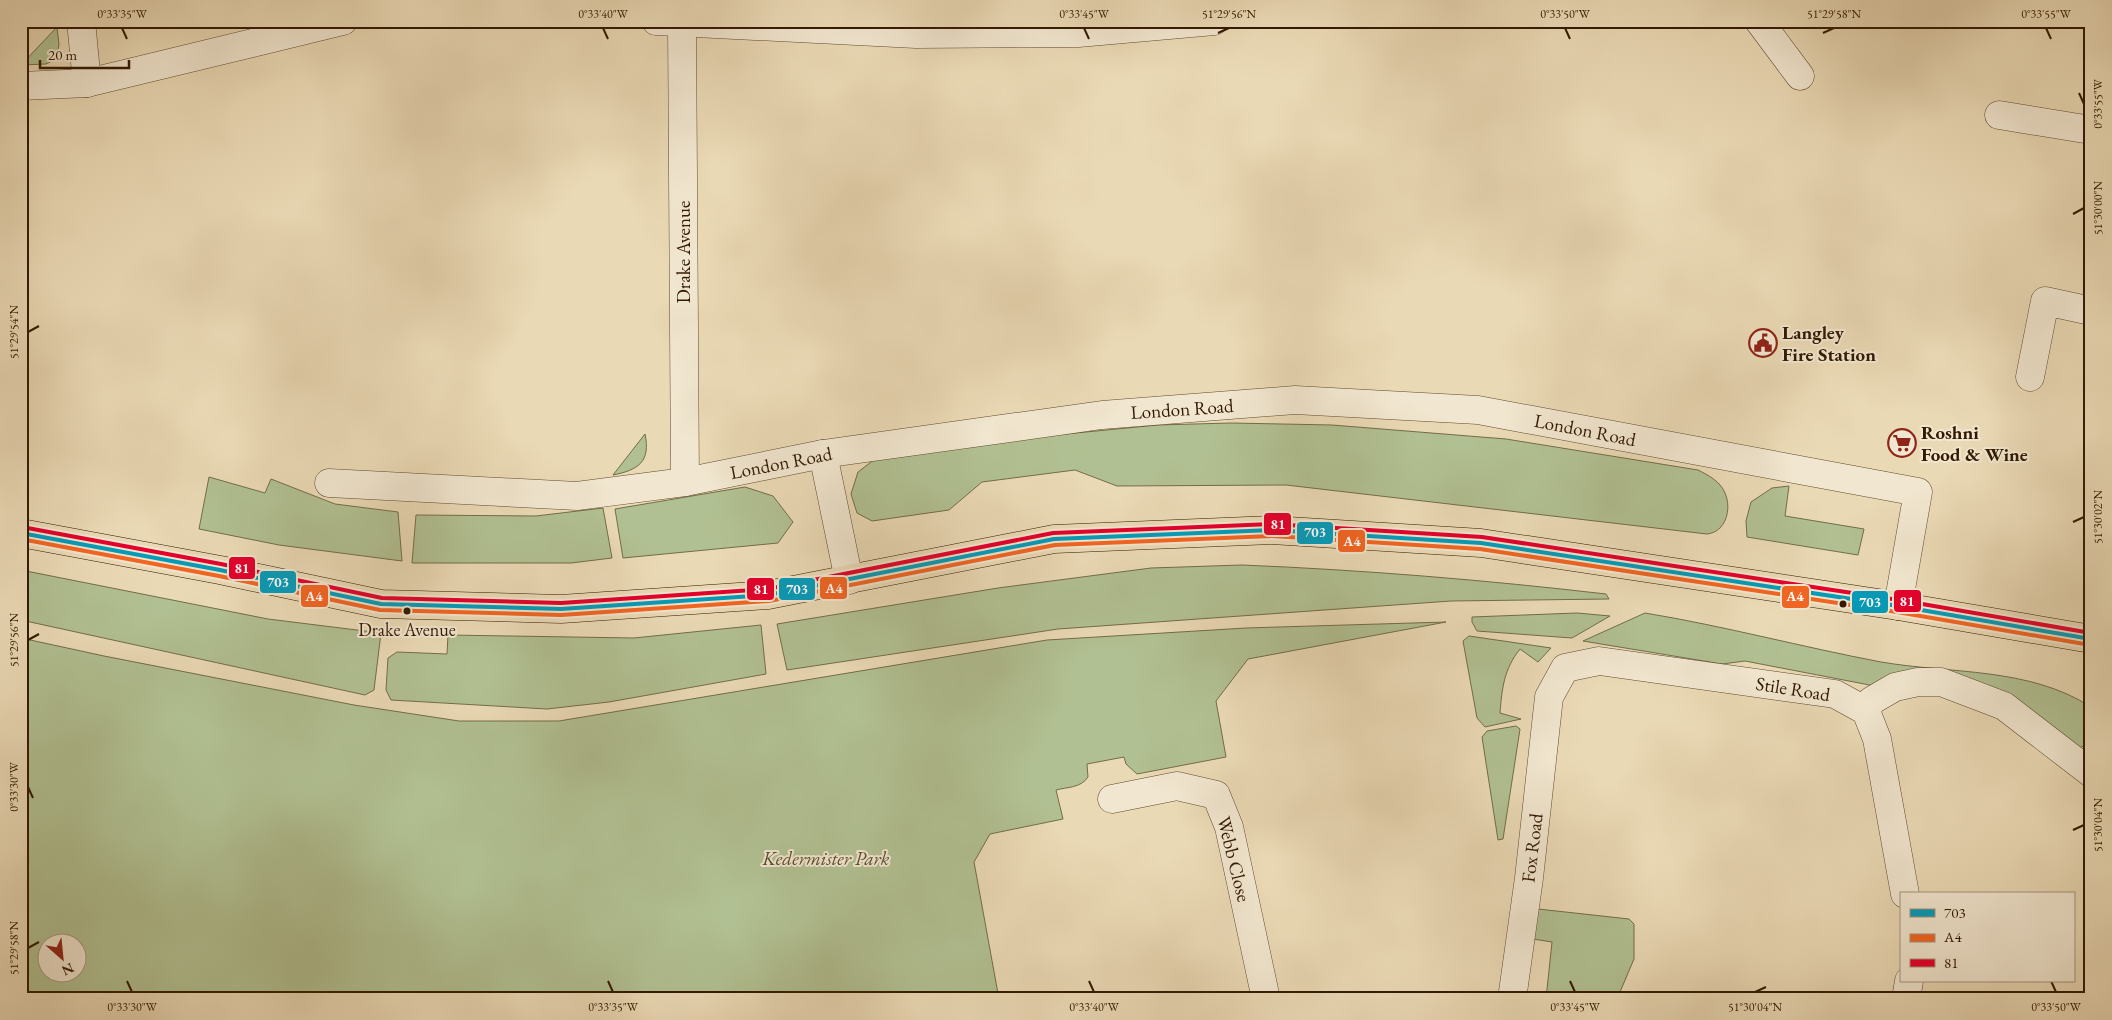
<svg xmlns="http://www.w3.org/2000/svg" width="2112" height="1020" font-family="'EB Garamond',serif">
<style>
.green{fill:#b1c092;stroke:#726c49;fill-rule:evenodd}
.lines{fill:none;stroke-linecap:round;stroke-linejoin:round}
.minor-casing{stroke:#60492d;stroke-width:29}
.major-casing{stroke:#321900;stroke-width:29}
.minor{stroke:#f1e6cf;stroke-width:28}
.major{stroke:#ead9b5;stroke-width:28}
.bus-1-casing{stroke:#f1e6cf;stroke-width:8}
.bus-2-casing{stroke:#f1e6cf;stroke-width:8}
.bus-3-casing{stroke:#f1e6cf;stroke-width:8}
.bus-1{stroke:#059bb9;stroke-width:4}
.bus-2{stroke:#f26522;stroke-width:4}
.bus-3{stroke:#e4002b;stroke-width:4}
.ticks{fill:none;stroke:#321900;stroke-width:2}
.bus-dot{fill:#321900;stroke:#f1e6cf;stroke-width:2}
.labels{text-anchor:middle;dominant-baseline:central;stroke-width:4;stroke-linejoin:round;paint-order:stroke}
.bus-label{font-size:18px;fill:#321900;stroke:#f1e6cf}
.street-label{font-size:19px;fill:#321900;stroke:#f1e6cf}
.poi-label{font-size:19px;font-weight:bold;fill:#321900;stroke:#f1e6cf;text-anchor:start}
.park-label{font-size:19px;font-style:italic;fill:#584b2c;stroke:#f1e6cf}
.line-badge{stroke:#f1e6cf;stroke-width:2}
.badge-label{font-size:14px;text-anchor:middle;font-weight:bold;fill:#fff}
.neatline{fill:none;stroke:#321900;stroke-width:2}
.ticks-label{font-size:12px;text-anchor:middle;fill:#321900}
</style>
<rect width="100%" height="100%" fill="#ead9b5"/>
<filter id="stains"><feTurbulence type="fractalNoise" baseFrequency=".004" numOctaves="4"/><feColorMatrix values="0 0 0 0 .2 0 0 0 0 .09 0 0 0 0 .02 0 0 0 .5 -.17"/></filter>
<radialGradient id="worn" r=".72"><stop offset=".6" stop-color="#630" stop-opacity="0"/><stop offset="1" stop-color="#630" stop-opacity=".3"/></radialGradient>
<g class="green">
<path d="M 57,27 L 59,45 L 56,59 L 46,64 L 21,65 Z"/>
<path d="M 1231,423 L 1332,425 L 1506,439 L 1698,470 C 1708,475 1720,481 1725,493 C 1732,509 1726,532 1707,534 L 1286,485 L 1117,486 L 1075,470 L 982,482 L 949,510 L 872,521 L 857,513 L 851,494 L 858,472 L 875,459 L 953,445 L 1158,425 Z"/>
<path d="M 645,434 C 651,462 638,470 613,475 Z"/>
<path d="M 209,477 L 265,493 L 271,479 L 335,504 L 398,512 L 402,561 L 279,545 L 199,529 Z"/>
<path d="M 1789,486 L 1785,516 L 1864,529 L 1858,555 L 1747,537 L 1746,521 L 1751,502 L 1772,488 Z"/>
<path d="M 745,487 L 773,496 L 793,522 L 778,543 L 623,558 L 615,509 Z"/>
<path d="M 603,508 L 612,558 L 571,563 L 412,563 L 416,515 L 536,516 Z"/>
<path d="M 1242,565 C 1364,570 1485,580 1606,594 L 1609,599 L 1451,601 L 1058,629 L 787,670 L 777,624 L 998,588 L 1151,568 Z"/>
<path d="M 21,570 L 268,619 L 381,633 L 374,690 L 365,695 L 21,620 Z"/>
<path d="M 1577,613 L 1610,616 L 1572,638 L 1477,631 L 1472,622 L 1472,617 Z"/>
<path d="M 1645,613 C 1724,626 1802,647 1881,662 C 1951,674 2029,667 2091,707 L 2091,742 L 2074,751 L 1997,699 L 1880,687 L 1745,661 L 1722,664 L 1583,641 Z"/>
<path d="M 1446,622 L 1248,659 L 1216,701 L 1226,757 L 1137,774 L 1126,764 L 1124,757 L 1087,764 L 1088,777 C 1081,788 1067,787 1056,790 L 1063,819 L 990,834 L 974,862 L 999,999 L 21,999 L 21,638 L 104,656 L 354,705 L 459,721 L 559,721 L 1047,640 L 1246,628 ZM 48,942 L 78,942 L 78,972 L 48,972 Z"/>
<path d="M 761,625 L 766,674 L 609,702 L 547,709 L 391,700 L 386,690 L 388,658 L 397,652 L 447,654 L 448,635 L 634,638 Z"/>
<path d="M 1469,636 L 1551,648 L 1538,662 L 1520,649 C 1504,669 1502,688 1500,713 L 1521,719 L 1485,727 L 1477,718 L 1463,641 Z"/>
<path d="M 1516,726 L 1520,729 L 1503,839 L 1498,840 L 1482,737 L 1487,731 Z"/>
<path d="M 1538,909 L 1629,919 L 1634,924 L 1634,959 L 1617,999 L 1546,999 L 1552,942 L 1533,939 Z"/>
</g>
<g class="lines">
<defs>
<g id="minor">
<path d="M 81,21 L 87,83"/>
<path d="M 656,21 L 916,34 L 1078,33 L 1214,21"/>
<path d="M 1759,21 L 1800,76"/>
<path d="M 682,23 L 685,482"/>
<path d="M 21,86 L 87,83 L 343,21"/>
<path d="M 1999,115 L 2091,130"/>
<path d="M 2030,377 L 2045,301 L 2091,311"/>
<path d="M 823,454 L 849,580"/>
<path d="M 329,483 L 577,496 L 685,482 L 823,454 L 1102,415 L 1295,400 L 1478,410 L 1918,492 L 1898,606"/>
<path d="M 1866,711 L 1871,701 L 1895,687 L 1918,682 L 1941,682 L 2004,706 L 2091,773"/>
<path d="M 1112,799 L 1177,786 L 1216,795 L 1229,827 L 1266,999"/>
<path d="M 1512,999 L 1529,878 L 1549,697 L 1565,668 L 1599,661 L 1835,694 L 1866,711 L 1877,739 L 1905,894"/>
<path d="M 1906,999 L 1909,981"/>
</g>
<path id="major" d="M 21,533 L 220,570 L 381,604 L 561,609 L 768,595 L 1054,539 L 1272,530 L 1481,543 L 1898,606 L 2091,639"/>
</defs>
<use href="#minor" class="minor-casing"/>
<use href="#major" class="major-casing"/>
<use href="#minor" class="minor"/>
<use href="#major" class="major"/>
<defs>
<path id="bus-1" d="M 21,533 L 220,570 L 381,604 L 561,609 L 768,595 L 1054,539 L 1272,530 L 1481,543 L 1898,606 L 2091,639"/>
<path id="bus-2" d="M 21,539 L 219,576 L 380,610 L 561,615 L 769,601 L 1055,545 L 1272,536 L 1480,549 L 1897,612 L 2090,645"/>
<path id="bus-3" d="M 22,527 L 221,564 L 382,598 L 561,603 L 767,589 L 1053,533 L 1272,524 L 1482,537 L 1899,600 L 2091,633"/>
</defs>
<use href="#bus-1" class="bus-1-casing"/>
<use href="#bus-2" class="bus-2-casing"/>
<use href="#bus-3" class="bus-3-casing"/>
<use href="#bus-1" class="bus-1"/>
<use href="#bus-2" class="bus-2"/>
<use href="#bus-3" class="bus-3"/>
</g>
<path class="ticks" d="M 122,28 L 127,39M 603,28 L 608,39M 1084,28 L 1089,39M 1565,28 L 1570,39M 2046,28 L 2051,39M 1218,33 L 1229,28M 1823,33 L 1834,28M 2079,93 L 2084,104M 2073,214 L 2084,208M 28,332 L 39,326M 2073,522 L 2084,517M 28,640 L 39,634M 28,787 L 33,798M 2073,830 L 2084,825M 28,948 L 39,942M 127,981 L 132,992M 608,981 L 613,992M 1089,981 L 1094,992M 1570,981 L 1575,992M 2051,981 L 2056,992M 1755,992 L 1766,987"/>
<defs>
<symbol id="civic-ring" viewBox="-11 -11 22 22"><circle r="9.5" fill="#f1e6cf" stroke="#8f2418" stroke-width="1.5"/><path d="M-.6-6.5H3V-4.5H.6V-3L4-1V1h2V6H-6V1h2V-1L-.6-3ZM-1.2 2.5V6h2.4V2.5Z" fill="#8f2418"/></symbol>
<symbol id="supermarket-ring" viewBox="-11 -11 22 22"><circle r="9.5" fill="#f1e6cf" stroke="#8f2418" stroke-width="1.5"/><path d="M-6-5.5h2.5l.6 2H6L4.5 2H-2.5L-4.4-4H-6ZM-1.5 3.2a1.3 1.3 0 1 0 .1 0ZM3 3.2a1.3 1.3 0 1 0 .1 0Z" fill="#8f2418"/></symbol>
</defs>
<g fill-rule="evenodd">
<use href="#civic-ring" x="1747" y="327" width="32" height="32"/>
<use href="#supermarket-ring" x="1886" y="427" width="32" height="32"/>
</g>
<g class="bus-dot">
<circle cx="1843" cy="604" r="4.5"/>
<circle cx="407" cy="611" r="4.5"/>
</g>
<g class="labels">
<g class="bus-label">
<text x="407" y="629">Drake Avenue</text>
</g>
<g class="street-label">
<text transform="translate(683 252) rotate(-90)">Drake Avenue</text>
<text transform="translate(1182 409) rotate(-4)">London Road</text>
<text transform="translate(1585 430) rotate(11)">London Road</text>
<text transform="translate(781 463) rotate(-11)">London Road</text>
<text transform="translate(1793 689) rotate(9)">Stile Road</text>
<text transform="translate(1532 848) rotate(-83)">Fox Road</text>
<text transform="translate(1234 859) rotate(76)">Webb Close</text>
</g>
<g class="poi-label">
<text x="1782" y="332">Langley<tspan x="1782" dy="22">Fire Station</tspan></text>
<text x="1921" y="432">Roshni<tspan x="1921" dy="22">Food &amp; Wine</tspan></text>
</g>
<g class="park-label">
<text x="826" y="858">Kedermister Park</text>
</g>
</g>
<g class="line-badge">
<rect x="1263" y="512" width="29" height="24" rx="5" fill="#e4002b"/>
<rect x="1296" y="521" width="38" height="24" rx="5" fill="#059bb9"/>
<rect x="1337" y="529" width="29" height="24" rx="5" fill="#f26522"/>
<rect x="228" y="556" width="28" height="24" rx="5" fill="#e4002b"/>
<rect x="259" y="570" width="38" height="24" rx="5" fill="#059bb9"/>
<rect x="819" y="576" width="29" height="24" rx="5" fill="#f26522"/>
<rect x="778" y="577" width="38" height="24" rx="5" fill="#059bb9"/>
<rect x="746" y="577" width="29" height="24" rx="5" fill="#e4002b"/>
<rect x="300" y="584" width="29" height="24" rx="5" fill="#f26522"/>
<rect x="1781" y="585" width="29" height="24" rx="5" fill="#f26522"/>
<rect x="1893" y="589" width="29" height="24" rx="5" fill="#e4002b"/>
<rect x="1851" y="590" width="38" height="24" rx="5" fill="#059bb9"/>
</g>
<g class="badge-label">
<text x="1278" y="529">81</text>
<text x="1315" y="537">703</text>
<text x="1352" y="546">A4</text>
<text x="242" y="573">81</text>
<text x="278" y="587">703</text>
<text x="834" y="593">A4</text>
<text x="797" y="594">703</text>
<text x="761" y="594">81</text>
<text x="314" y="601">A4</text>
<text x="1795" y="601">A4</text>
<text x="1907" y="606">81</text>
<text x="1870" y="607">703</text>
</g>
<rect width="2112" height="1020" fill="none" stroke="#ead9b5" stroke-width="55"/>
<rect x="1900" y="892" width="175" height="90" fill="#f1e6cf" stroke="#a5947c"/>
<rect x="1910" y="909" width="25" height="8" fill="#059bb9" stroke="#a5947c"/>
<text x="1944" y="918" font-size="15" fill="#321900">703</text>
<rect x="1910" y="934" width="25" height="8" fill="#f26522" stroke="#a5947c"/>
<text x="1944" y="942" font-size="15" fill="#321900">A4</text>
<rect x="1910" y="959" width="25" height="8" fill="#e4002b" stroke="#a5947c"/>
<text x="1944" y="968" font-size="15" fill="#321900">81</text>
<g transform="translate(62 958) rotate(153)"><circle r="24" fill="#f1e6cf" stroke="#a5947c"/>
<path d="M0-4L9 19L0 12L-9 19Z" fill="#8f2418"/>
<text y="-8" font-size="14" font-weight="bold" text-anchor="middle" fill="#321900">N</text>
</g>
<path d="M40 60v8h89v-8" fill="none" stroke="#321900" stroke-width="2.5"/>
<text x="48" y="60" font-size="15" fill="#321900" stroke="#f1e6cf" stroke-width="4" paint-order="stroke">20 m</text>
<rect x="28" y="28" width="2056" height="964" class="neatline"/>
<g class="ticks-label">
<text x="122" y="18">0°33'35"W</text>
<text x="603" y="18">0°33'40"W</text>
<text x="1084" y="18">0°33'45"W</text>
<text x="1229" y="18">51°29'56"N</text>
<text x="1565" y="18">0°33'50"W</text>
<text x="1834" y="18">51°29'58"N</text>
<text x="2046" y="18">0°33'55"W</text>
<text transform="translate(2098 104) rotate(-90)" y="4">0°33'55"W</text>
<text transform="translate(2098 208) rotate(-90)" y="4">51°30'00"N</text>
<text transform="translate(14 332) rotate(-90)" y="4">51°29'54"N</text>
<text transform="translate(2098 517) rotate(-90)" y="4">51°30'02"N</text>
<text transform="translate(14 640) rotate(-90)" y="4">51°29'56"N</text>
<text transform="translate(14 787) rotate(-90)" y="4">0°33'30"W</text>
<text transform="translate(2098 825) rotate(-90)" y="4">51°30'04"N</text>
<text transform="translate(14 948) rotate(-90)" y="4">51°29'58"N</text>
<text x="132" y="1011">0°33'30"W</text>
<text x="613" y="1011">0°33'35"W</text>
<text x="1094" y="1011">0°33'40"W</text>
<text x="1575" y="1011">0°33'45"W</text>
<text x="1755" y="1011">51°30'04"N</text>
<text x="2056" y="1011">0°33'50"W</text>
</g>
<rect width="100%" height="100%" filter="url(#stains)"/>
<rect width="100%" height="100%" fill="url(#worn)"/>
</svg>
